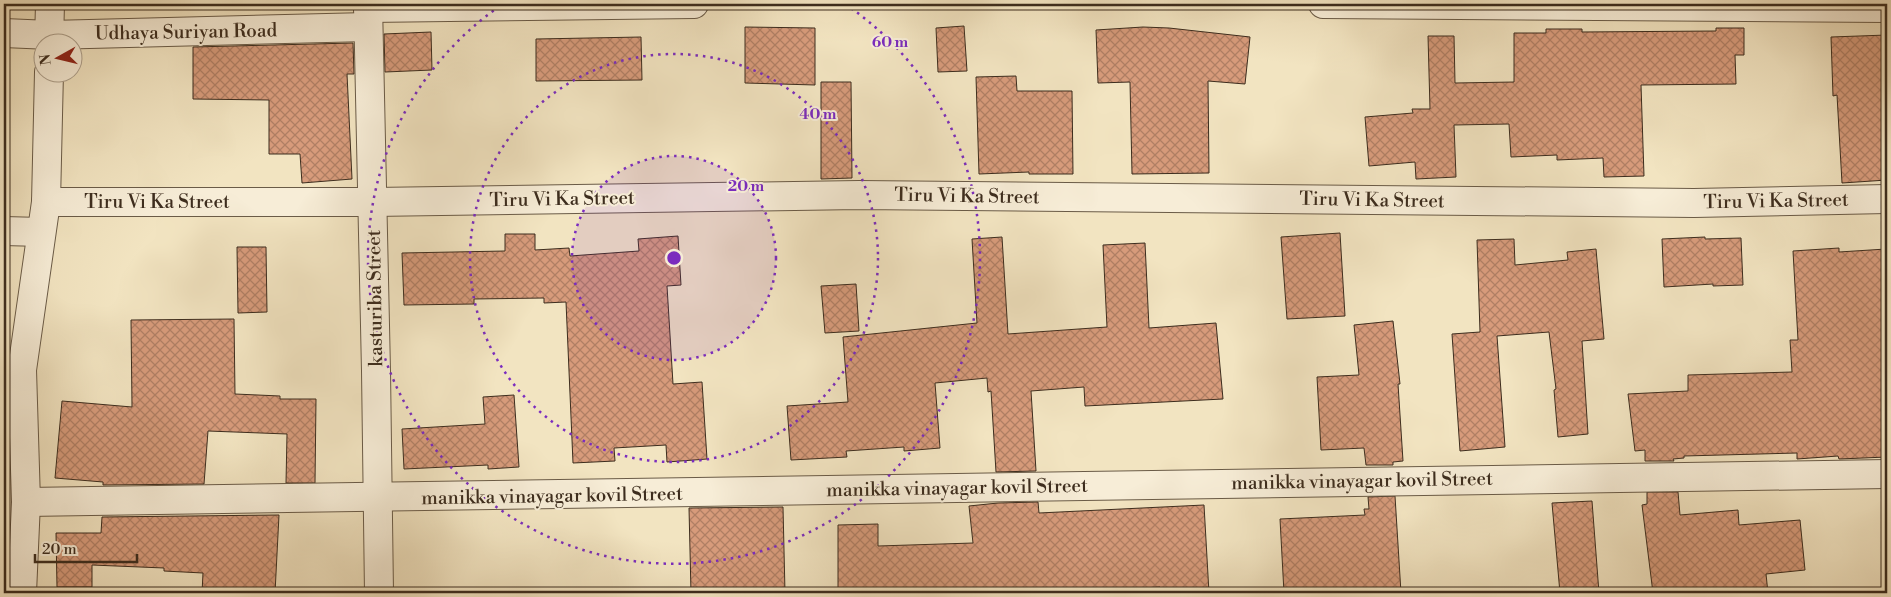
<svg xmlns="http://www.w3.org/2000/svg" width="1891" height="597" font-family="'Libre Bodoni',serif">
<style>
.building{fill:url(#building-cross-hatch);stroke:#3d2d1e}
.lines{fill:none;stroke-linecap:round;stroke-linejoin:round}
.street-casing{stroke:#6a5b47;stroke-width:30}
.street{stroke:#f7edd7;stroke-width:28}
.ring{fill:none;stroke:#7b2cbf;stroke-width:2.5;stroke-dasharray:2.5 5}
.labels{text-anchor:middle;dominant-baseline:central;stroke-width:4;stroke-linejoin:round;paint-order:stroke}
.street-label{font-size:19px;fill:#3d2d1e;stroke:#f7edd7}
.centre{fill:#7b2cbf;stroke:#f7edd7;stroke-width:2.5}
.ring-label{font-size:15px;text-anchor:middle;font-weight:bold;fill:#7b2cbf;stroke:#f7edd7;stroke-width:4;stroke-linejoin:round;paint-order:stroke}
</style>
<defs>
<pattern id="building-cross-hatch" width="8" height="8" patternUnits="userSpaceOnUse" patternTransform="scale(1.25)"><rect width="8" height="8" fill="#d79b7b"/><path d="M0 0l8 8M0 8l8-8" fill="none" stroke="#b07f64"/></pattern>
</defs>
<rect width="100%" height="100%" fill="#f2e4c1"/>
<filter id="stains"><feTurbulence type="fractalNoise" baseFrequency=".004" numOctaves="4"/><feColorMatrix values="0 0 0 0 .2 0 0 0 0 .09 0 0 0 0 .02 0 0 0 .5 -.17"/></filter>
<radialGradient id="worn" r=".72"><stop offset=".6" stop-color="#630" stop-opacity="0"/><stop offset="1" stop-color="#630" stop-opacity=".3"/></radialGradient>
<g class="building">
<path d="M 964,26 L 967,71 L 938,72 L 936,28 Z"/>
<path d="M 745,27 L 815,28 L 815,85 L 745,83 Z"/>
<path d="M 1143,27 L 1169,28 L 1250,37 L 1245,84 L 1208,81 L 1209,173 L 1132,174 L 1130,82 L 1098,83 L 1096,30 Z"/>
<path d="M 1716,28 L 1744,28 L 1744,55 L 1735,55 L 1736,84 L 1641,85 L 1644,176 L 1604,177 L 1603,158 L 1557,160 L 1557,155 L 1511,157 L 1509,124 L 1454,125 L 1456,177 L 1416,179 L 1415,162 L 1369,166 L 1365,117 L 1413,113 L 1412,109 L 1430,109 L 1428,36 L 1454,36 L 1455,83 L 1514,82 L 1514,33 L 1546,33 L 1546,29 L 1582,29 L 1582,32 L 1716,31 Z"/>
<path d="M 431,32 L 432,70 L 385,72 L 384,34 Z"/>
<path d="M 1887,35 L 1887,180 L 1842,183 L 1837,95 L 1833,96 L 1831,37 Z"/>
<path d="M 641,37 L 642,80 L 536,81 L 536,39 Z"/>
<path d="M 353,43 L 354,74 L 347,74 L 352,179 L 302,183 L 300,154 L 269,154 L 269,100 L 193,99 L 193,47 Z"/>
<path d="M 1016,76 L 1017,91 L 1072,91 L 1073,174 L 1029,174 L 1029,172 L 979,174 L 976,77 Z"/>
<path d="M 821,82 L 851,82 L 852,178 L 821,179 Z"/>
<path d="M 1340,233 L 1345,316 L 1287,319 L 1281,237 Z"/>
<path d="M 505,234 L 535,234 L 535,250 L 569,248 L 570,256 L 639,251 L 638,239 L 678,236 L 681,285 L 667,286 L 673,384 L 702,382 L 707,459 L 667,462 L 666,445 L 614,448 L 615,461 L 573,463 L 566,302 L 544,303 L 544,298 L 474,299 L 474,304 L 404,305 L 402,253 L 505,251 Z"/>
<path d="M 1002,237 L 1008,334 L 1107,327 L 1103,245 L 1145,243 L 1149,328 L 1216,323 L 1223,399 L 1085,406 L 1084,387 L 1031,391 L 1036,471 L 996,472 L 991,391 L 988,392 L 987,378 L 935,383 L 940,448 L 904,451 L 904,447 L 846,451 L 847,457 L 791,460 L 787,406 L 848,402 L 843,337 L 977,323 L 972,239 Z"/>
<path d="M 1705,237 L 1705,239 L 1741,238 L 1743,285 L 1713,286 L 1713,284 L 1664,287 L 1662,239 Z"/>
<path d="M 1514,239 L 1515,265 L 1568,260 L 1567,252 L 1596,249 L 1604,339 L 1582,341 L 1588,434 L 1558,437 L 1554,390 L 1556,389 L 1549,332 L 1497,336 L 1505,447 L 1460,451 L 1452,334 L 1480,332 L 1477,240 Z"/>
<path d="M 237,247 L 266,247 L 267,312 L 238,313 Z"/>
<path d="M 1839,248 L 1839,252 L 1886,249 L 1887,457 L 1839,459 L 1838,456 L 1797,459 L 1797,453 L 1684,456 L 1684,458 L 1673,459 L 1674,461 L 1645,461 L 1645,450 L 1635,451 L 1628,394 L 1688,391 L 1688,375 L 1792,372 L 1790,340 L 1798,340 L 1793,251 Z"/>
<path d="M 856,284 L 859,331 L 825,333 L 821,286 Z"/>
<path d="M 234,319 L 235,394 L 280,396 L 280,399 L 316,399 L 315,483 L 286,483 L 287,434 L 208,431 L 204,484 L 103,485 L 103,482 L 55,478 L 62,401 L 132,407 L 131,320 Z"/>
<path d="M 1393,321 L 1400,384 L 1398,384 L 1403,461 L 1393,462 L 1393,465 L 1366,465 L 1364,448 L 1321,450 L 1317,377 L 1359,375 L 1354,325 Z"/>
<path d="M 514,395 L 519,467 L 488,469 L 488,465 L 404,469 L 402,429 L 485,424 L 483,397 Z"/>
<path d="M 1647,492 L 1678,492 L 1680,515 L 1738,510 L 1739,525 L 1800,520 L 1805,570 L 1766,574 L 1768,593 L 1653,593 L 1642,505 L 1647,504 Z"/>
<path d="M 1395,496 L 1401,593 L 1284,593 L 1280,519 L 1365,515 L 1364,509 L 1369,509 L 1368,497 Z"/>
<path d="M 1592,501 L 1599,593 L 1560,593 L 1552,503 Z"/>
<path d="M 1038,502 L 1039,513 L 1204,505 L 1209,593 L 1160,593 L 1160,587 L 1048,593 L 838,593 L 838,525 L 878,524 L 878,546 L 973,543 L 969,506 L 998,503 Z"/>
<path d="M 783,507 L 785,593 L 691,593 L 689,508 Z"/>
<path d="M 279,515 L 275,593 L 202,593 L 203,573 L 164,571 L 164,568 L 92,565 L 92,587 L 57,587 L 56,533 L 101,533 L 102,517 Z"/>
</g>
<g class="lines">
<defs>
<g id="street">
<path d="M 368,4 L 376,371 L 379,593"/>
<path d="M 1323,4 L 1887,8"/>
<path d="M 368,8 L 694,4"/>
<path d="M 4,33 L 50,35 L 368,27"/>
<path d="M 49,42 L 50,4"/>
<path d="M 46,202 L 373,202 L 859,195 L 1694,203 L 1887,199"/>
<path d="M 4,231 L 41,232"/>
<path d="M 26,502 C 646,496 1267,480 1887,474"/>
<path d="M 22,593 L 26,502 L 22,370 L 46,202 L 49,72"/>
</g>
</defs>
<use href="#street" class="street-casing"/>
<use href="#street" class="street"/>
</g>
<circle cx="674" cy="258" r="102" fill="#7b2cbf" fill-opacity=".12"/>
<g class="ring">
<circle cx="674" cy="258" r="102"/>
<circle cx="674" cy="258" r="204"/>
<path d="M845 4A306 306 0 1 1 503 4"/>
</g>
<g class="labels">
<g class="street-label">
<text transform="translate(186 32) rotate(-1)">Udhaya Suriyan Road</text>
<text transform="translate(967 196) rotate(1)">Tiru Vi Ka Street</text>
<text transform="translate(562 199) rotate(-1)">Tiru Vi Ka Street</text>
<text transform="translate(1372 200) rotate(1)">Tiru Vi Ka Street</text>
<text transform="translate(1776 201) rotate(-1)">Tiru Vi Ka Street</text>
<text x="157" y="202">Tiru Vi Ka Street</text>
<text transform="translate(375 298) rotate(-91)">kasturiba Street</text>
<text transform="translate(1362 481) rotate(-1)">manikka vinayagar kovil Street</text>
<text transform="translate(957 488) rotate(-1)">manikka vinayagar kovil Street</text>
<text transform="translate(552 496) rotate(-1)">manikka vinayagar kovil Street</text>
</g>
</g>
<circle cx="674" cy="258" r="8" class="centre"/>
<g class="ring-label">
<text x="890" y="47">60 m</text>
<text x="818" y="119">40 m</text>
<text x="746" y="191">20 m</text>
</g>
<rect width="1891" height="597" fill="none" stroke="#f2e4c1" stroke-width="20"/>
<rect x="5" y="5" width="1881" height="587" fill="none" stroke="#3d2d1e" stroke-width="2.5"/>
<rect x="10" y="10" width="1871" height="577" fill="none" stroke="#3d2d1e"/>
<g transform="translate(58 58) rotate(262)"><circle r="24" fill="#f7edd7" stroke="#ada08d"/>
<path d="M0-4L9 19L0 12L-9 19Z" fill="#8f2418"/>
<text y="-8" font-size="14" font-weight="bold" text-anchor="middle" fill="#3d2d1e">N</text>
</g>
<path d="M35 554v8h102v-8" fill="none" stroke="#3d2d1e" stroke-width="2.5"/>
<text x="42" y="554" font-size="15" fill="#3d2d1e" stroke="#f7edd7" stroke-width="4" paint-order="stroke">20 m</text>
<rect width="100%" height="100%" filter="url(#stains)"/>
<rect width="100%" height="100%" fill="url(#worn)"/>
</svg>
